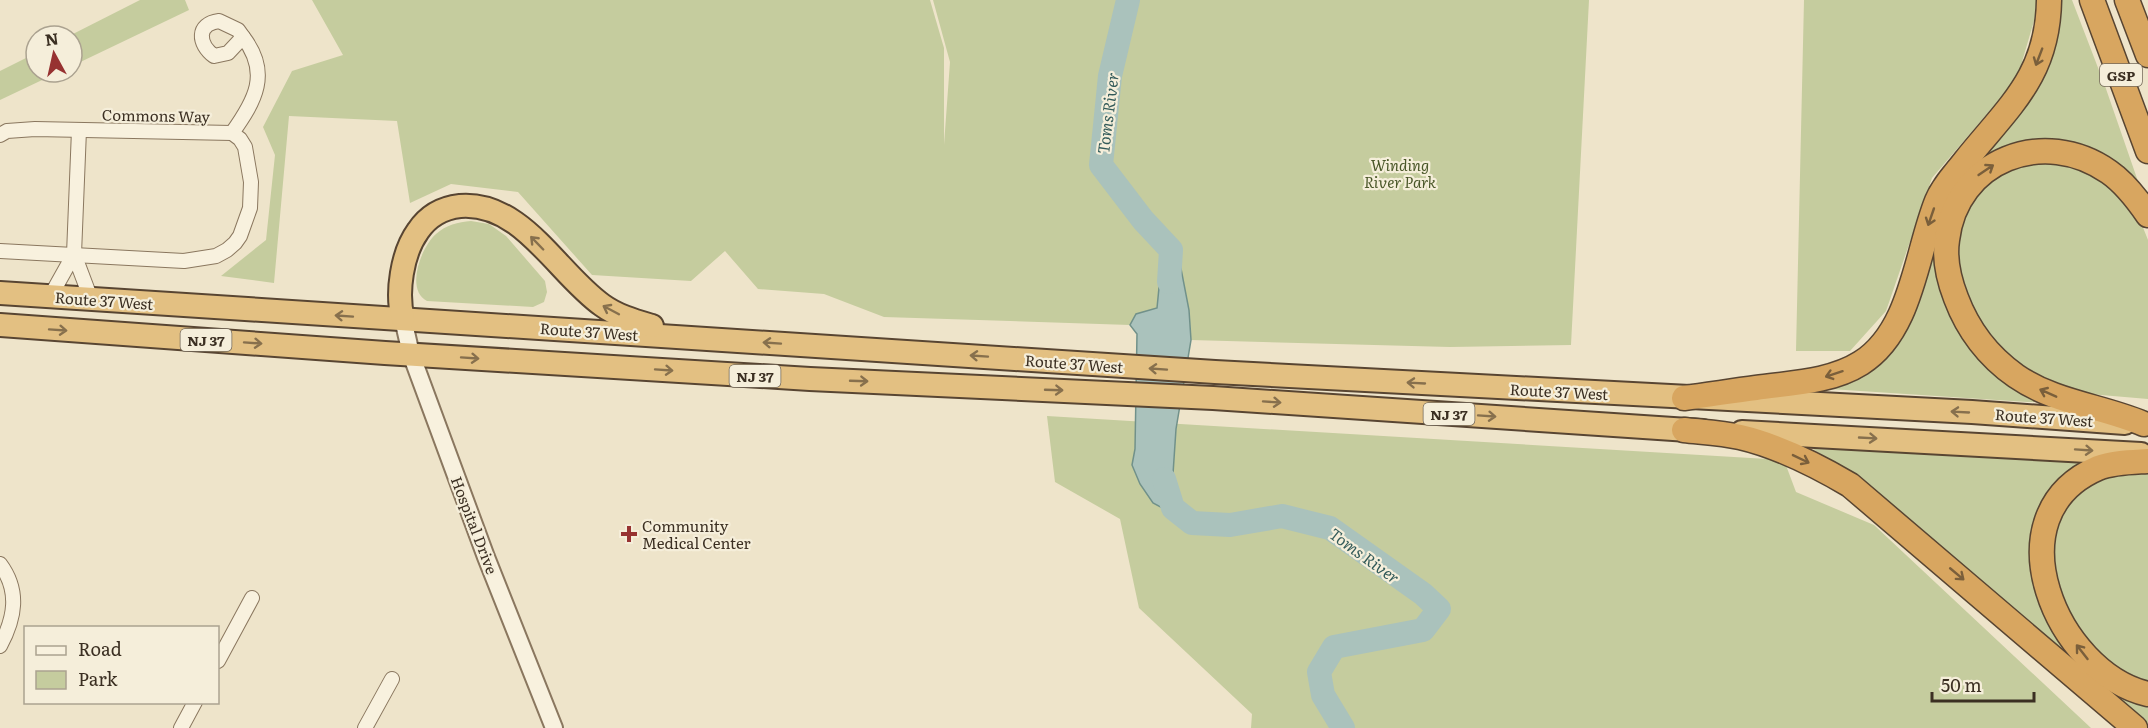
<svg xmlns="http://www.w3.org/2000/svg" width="2148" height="728" font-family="Literata,serif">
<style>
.green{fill:#c5cc9e}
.water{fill:#aac2bc;stroke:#71918a;stroke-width:1.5}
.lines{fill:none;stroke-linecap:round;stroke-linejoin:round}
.river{stroke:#aac2bc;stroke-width:24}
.minor-casing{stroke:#8a775f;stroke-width:16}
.tertiary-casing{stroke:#8a775f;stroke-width:20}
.trunk-casing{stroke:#584532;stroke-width:26}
.motorway-casing{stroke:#584532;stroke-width:27}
.minor{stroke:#f8f1de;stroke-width:14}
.tertiary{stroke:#f8f1de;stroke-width:16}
.trunk{stroke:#e3c082;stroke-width:22}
.motorway{stroke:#d8a660;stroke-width:24}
.oneway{stroke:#7a5f3b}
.oneway2{stroke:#87704d}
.poi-dot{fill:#973231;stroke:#f5eeda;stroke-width:2}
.labels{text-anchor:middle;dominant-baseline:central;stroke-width:4.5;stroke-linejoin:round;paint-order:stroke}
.shield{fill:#f5eeda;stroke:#736859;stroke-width:1.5}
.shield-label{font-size:14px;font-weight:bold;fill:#3b2f22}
.street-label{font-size:15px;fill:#3b2f22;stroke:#f5eeda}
.park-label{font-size:15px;font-style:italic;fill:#4a5729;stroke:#f5eeda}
.poi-label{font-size:15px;fill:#3b2f22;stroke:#f5eeda;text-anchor:start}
.water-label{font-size:16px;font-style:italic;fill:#325a59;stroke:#f5eeda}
</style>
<rect width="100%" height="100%" fill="#eee4ca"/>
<g class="green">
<path d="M 140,0 L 185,0 L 189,10 L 72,66 L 72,36 L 69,36 Z"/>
<path d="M 312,0 L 930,0 L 944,48 L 944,145 L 950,62 L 933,0 L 1589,0 L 1571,345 L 1450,347 L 1191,340 L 1189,310 L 1178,253 L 1164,247 L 1157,308 L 1136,314 L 1130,325 L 884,317 L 824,294 L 758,289 L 725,251 L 691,281 L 592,275 L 518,192 L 451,184 L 410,203 L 397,121 L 289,116 L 274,283 L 221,276 L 266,240 L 275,155 L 263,127 L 292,71 L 343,55 Z"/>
<path d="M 1804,0 L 2037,0 L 2038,7 L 2017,79 L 1932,178 L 1886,311 L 1850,351 L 1796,351 Z"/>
<path d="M 2056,0 L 2072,0 L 2105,86 L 2141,190 L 2098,158 L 1978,167 L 1943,285 L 2036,400 L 2034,402 L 2027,402 L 1815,388 L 1866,367 L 1936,224 L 2010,119 Z"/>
<path d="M 36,53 L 36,72 L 59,72 L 0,100 L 0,71 Z"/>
<path d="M 2041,159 L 2075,166 L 2111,187 L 2140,220 L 2148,240 L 2148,399 L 2066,392 L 1996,348 L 1972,313 L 1955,266 L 1959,226 L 1978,189 L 2009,168 Z"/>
<path d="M 471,221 L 489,224 L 506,236 L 545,281 L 547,292 L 544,302 L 533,307 L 427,301 C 405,290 421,247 436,234 C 446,225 458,222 471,221 Z"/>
<path d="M 1047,416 L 1784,460 L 1796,492 L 1874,525 L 2091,728 L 1251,728 L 1252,714 L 1139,608 L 1120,519 L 1055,482 Z"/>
<path d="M 1813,446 L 2094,462 L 2061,485 L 2041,595 L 2148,703 L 2148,728 L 1852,474 L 1813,449 Z"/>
<path d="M 2126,467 L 2148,467 L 2148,686 L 2097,657 L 2061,601 L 2049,541 L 2070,494 Z"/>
</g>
<path class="water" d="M 1163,247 L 1178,253 L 1189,310 L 1191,340 L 1176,429 L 1173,474 L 1180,500 L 1170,512 L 1153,503 L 1140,484 L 1132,465 L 1135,449 L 1137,334 L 1130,325 L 1136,314 L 1157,308 Z"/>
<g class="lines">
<g class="river">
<path d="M 1128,0 L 1110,76 L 1101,165 L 1143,220 L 1171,250 L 1169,282"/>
<path d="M 1164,479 L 1173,508 L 1192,523 L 1230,525 L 1282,516 L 1330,528 L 1423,594 L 1439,609 L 1423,630 L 1334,647 L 1319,672 L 1323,695 L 1343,728"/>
</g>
<defs>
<g id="minor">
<path d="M 219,21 L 238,30 L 243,37 L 228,53 L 214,56 C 198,44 196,24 219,21 Z"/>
<path d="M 232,133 C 255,101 271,73 243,37"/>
<path d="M 0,135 L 7,131 L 35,129 L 232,133 L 240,139 L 245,147 L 251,182 L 250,208 L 240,236 L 235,243 L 227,250 L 216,256 L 184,261 L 0,251"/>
<path d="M 74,254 L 79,130"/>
<path d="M 50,297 L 74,254 L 91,299"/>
<path d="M 0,564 C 20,591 15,618 0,646"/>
<path d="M 218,661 L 252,598"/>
<path d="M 181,728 L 195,702"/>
<path d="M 365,728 L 392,679"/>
</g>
<path id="tertiary" d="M 403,319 L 411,354 L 486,557 L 554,728"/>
<g id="trunk">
<path d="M 0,293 L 1215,372 L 1972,412 L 2125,423"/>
<path d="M 403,319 C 396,293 402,253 418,231 C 428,216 442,208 460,206 C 522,201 557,273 602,305 C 617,316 635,321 652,326"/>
<path d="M 0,325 L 385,353 L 810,379 L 1213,398 L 1703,431"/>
<path d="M 1742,432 L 2141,454"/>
</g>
<g id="motorway">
<path d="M 2092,0 L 2148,151"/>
<path d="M 2127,0 L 2148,55"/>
<path d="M 1684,398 C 1708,395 1732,391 1756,388 C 1791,383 1831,382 1861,363 C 1912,331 1916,253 1937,201 C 1943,186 1955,174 1965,161 C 2009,106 2048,76 2049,0"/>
<path d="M 2144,424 C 2102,406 2055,403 2016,376 C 1989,357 1968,330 1956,298 C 1949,280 1944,260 1947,240 C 1956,160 2044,126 2109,172 C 2125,183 2137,199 2148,215"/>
<path d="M 1684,430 C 1702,432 1722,433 1740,437 C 1779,446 1816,465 1850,485 L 2135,728"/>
<path d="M 2148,461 C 2131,462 2114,462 2098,468 C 1989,515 2057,673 2148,694"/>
</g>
</defs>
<use href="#minor" class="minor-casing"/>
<use href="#tertiary" class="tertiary-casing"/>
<use href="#trunk" class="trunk-casing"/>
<use href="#motorway" class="motorway-casing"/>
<use href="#minor" class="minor"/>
<use href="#tertiary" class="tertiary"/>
<use href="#trunk" class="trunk"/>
<use href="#motorway" class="motorway"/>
</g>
<defs><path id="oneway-shaft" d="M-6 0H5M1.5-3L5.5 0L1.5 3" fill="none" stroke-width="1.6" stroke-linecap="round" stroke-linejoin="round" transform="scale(1.5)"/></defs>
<g class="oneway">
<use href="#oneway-shaft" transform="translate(2039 57) rotate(111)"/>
<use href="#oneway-shaft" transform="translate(1986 170) rotate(-34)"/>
<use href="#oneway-shaft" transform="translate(1931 217) rotate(109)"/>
<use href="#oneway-shaft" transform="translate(1834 374) rotate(162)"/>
<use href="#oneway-shaft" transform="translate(2048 393) rotate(-156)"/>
<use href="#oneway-shaft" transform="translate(1801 459) rotate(26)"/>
<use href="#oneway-shaft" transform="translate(1957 574) rotate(40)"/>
<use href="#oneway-shaft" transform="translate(2082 652) rotate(-128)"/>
</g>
<g class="oneway2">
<use href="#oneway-shaft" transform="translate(537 243) rotate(-134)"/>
<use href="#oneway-shaft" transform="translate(611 310) rotate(-152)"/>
<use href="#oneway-shaft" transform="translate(344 316) rotate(-176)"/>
<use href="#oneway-shaft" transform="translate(58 330) rotate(4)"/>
<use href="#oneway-shaft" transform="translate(253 343) rotate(4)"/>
<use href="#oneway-shaft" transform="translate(772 343) rotate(-176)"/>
<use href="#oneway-shaft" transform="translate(979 356) rotate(-176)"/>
<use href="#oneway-shaft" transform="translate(470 358) rotate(4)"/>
<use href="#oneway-shaft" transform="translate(1158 369) rotate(-176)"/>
<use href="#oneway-shaft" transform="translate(664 370) rotate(4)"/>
<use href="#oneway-shaft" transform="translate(859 381) rotate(2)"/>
<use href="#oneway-shaft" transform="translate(1416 383) rotate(-177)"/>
<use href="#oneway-shaft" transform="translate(1054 390) rotate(2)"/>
<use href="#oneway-shaft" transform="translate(1272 402) rotate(4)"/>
<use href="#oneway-shaft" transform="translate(1960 412) rotate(-177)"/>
<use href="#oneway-shaft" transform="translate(1487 416) rotate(4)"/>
<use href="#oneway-shaft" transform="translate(1868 438) rotate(3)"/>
<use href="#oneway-shaft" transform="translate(2084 450) rotate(4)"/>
</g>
<path class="poi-dot" d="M626 525h6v6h6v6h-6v6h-6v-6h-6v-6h6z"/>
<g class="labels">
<g class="shield">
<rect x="2100" y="64" width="42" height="22" rx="4.5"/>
<rect x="180.5" y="329" width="51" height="22" rx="4.5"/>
<rect x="729.5" y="365" width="51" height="22" rx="4.5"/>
<rect x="1423.5" y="403" width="51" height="22" rx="4.5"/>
</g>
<g class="shield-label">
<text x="2121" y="75">GSP</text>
<text x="206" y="340">NJ 37</text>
<text x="755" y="376">NJ 37</text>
<text x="1449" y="414">NJ 37</text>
</g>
<g class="street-label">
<text transform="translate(156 115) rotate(1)">Commons Way</text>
<text transform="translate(104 300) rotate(4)">Route 37 West</text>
<text transform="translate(589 331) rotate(4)">Route 37 West</text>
<text transform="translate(1074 363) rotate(4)">Route 37 West</text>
<text transform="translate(1559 391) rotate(3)">Route 37 West</text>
<text transform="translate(2044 417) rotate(4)">Route 37 West</text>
<text transform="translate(475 525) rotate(69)">Hospital Drive</text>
</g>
<g class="park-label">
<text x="1400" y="164">Winding<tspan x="1400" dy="17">River Park</tspan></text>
</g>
<g class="poi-label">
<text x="642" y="525">Community<tspan x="642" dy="17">Medical Center</tspan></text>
</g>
<g class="water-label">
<text transform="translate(1107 113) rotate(-83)">Toms River</text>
<text transform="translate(1365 555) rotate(36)">Toms River</text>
</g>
</g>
<rect x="24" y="626" width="195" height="78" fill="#f5eeda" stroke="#aba290" stroke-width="1.5"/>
<rect x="36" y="646" width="30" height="9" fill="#f8f1de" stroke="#aba290" stroke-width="1.5"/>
<text x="78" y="656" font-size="18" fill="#3b2f22">Road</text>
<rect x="36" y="671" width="30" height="18" fill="#c5cc9e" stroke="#aba290" stroke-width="1.5"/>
<text x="78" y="686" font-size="18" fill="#3b2f22">Park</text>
<g transform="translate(54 54) rotate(352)"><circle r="28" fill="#f5eeda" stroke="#aba290" stroke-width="1.5"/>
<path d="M0-4.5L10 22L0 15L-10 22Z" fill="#973231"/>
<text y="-9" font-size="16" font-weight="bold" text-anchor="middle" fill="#3b2f22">N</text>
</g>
<path d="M1932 692v9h102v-9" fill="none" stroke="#3b2f22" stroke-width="3"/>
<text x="1941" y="692" font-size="18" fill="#3b2f22" stroke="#f5eeda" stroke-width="4.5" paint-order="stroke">50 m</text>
</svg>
